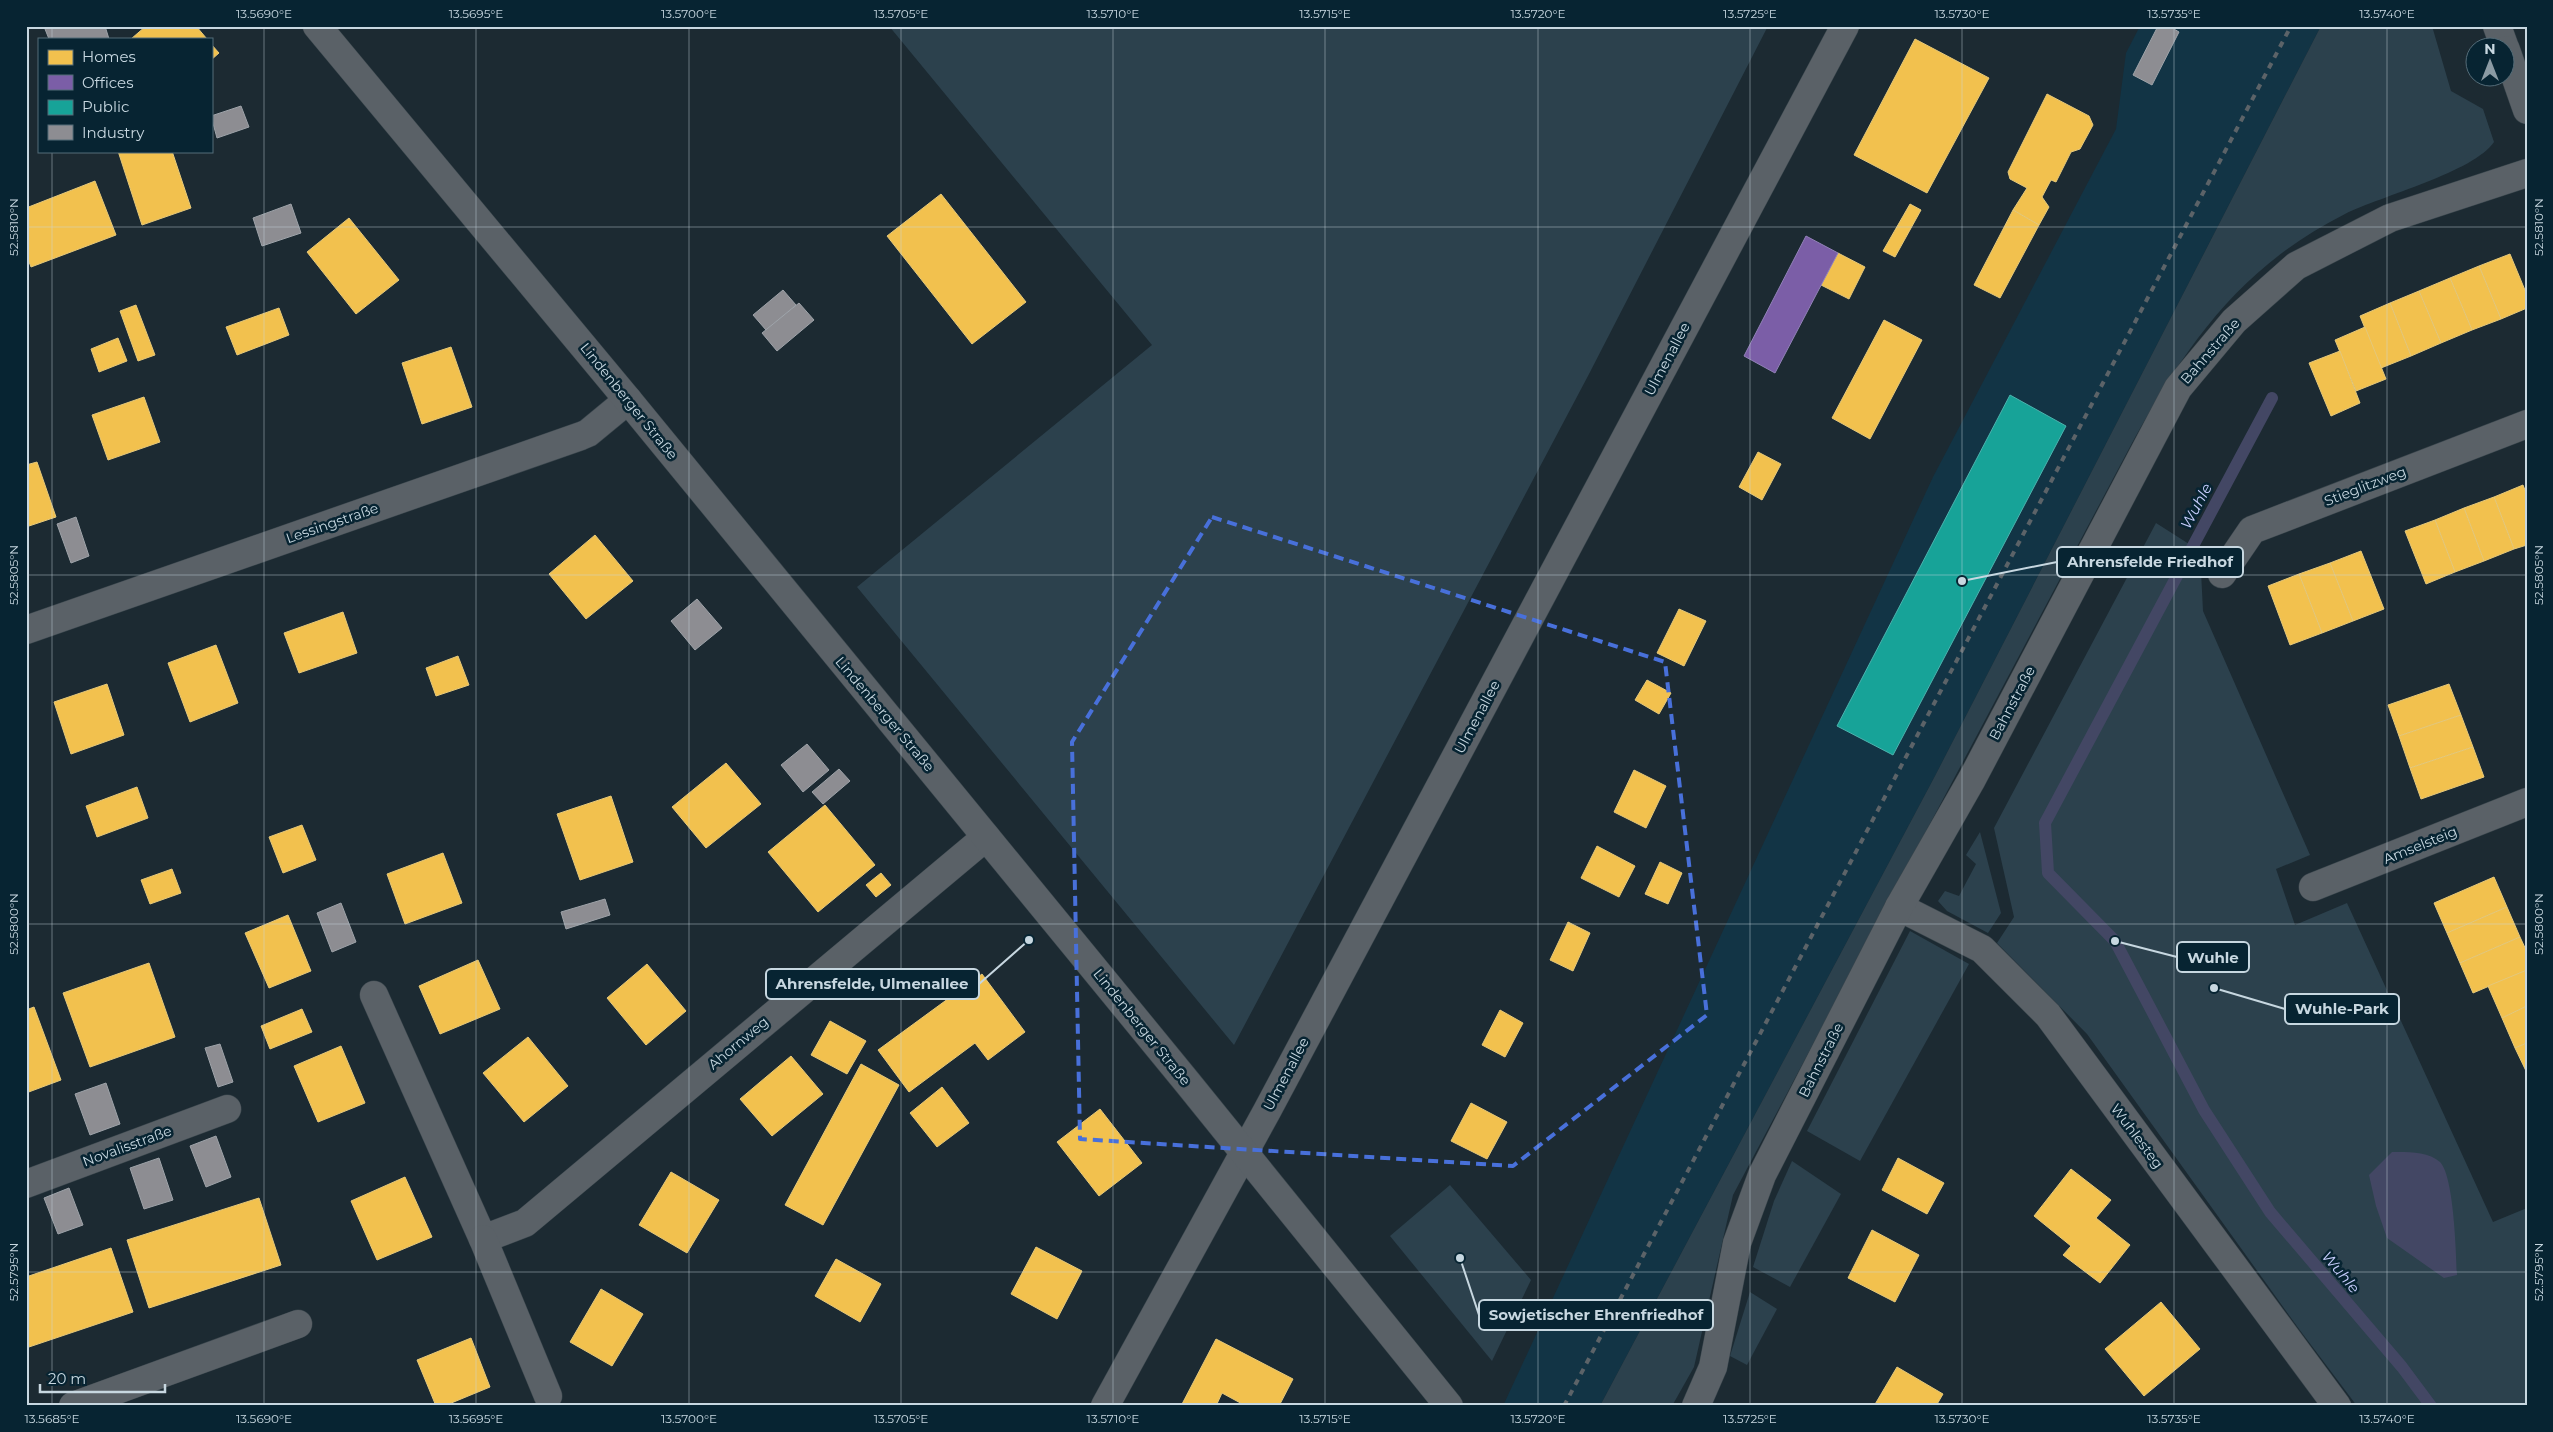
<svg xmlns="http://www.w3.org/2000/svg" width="2553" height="1432" font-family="Montserrat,sans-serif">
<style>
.built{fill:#123445}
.green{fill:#2c414d}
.water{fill:#434764}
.homes{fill:#f2c14e;stroke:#e5c87a}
.offices{fill:#7b5ea7;stroke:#9282b8}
.public{fill:#17a398;stroke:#4cb3ae}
.industry{fill:#8d8d92;stroke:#9ea3a9}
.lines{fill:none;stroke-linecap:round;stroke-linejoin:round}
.stream{stroke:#434764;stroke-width:12}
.minor-casing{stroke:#39454c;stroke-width:29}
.tertiary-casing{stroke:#39454c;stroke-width:29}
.minor{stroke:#5a6167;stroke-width:28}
.tertiary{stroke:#5a6167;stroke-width:28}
.rail{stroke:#5c6368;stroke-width:4;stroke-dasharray:6 6;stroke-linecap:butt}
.marked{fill:none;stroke:#4870da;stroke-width:4;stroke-dasharray:10 6;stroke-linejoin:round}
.ticks{fill:none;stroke:#c7d7e0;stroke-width:1;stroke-opacity:0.45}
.labels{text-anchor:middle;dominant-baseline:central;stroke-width:5;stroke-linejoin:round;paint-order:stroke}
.street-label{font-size:14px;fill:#c7d7e0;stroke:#072432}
.water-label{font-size:15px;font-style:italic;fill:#c7cdfc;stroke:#072432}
.leader{fill:none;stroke:#c7d7e0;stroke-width:2}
.callout-dot{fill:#c7d7e0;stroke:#072432;stroke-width:2}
.callout{fill:#072432;stroke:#c7d7e0;stroke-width:2}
.callout-label{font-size:15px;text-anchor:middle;font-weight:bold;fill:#c7d7e0}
.neatline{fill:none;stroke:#c7d7e0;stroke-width:2}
.ticks-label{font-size:12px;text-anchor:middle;fill:#c7d7e0}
</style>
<rect width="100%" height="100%" fill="#1c2a32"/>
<path class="built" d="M 2140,26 L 2321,26 L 1935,776 L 1600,1406 L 1503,1406 L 1933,477 L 2116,129 L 2126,53 Z"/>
<g class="green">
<path d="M 889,26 L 1768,26 L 1589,374 L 1234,1045 L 857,587 L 1152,345 Z"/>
<path d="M 2321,26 L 2432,26 L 2451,91 L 2483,109 L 2494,142 C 2474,172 2381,196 2345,214 C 2240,267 2187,344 2132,443 L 1733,1195 L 1694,1367 L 1672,1406 L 1600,1406 L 1935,776 Z"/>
<path d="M 2156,523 L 2200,551 L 2203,611 L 2310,855 L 2276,869 L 2295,925 L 2347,903 L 2493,1222 L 2527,1208 L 2527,1406 L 2357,1406 L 2299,1329 L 2087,1034 L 1997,943 L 2014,917 L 1994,828 Z"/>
<path d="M 1980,832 L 2001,913 L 1988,933 L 1947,911 L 1938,901 L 1945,891 L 1959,896 L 1976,864 L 1966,855 Z"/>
<path d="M 1910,931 L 1969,964 L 1860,1161 L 1807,1131 Z"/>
<path d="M 1792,1161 L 1841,1194 L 1790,1287 L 1753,1267 L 1774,1201 Z"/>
<path d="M 1450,1185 L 1531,1280 L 1492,1361 L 1390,1236 Z"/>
<path d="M 1750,1292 L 1777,1309 L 1747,1365 L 1730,1356 Z"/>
</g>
<path class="water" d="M 2392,1152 C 2406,1152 2428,1151 2440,1162 C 2454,1176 2456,1252 2457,1275 L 2444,1278 L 2387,1238 L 2376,1206 L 2369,1175 Z"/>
<g class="homes">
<path d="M 146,26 L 196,26 L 207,39 L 131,39 Z"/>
<path d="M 1915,39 L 1989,78 L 1927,193 L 1854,155 Z"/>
<path d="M 211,44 L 219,53 L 211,60 Z"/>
<path d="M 2047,94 L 2089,116 L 2093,125 L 2080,149 L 2071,152 L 2056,182 L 2051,180 L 2042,197 L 2049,207 L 2039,225 L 2013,210 L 2027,188 L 2010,179 L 2008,172 Z"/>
<path d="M 118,151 L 172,151 L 191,208 L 142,225 Z"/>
<path d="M 95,181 L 116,235 L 31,267 L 26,254 L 26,208 Z"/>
<path d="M 941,194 L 1026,302 L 972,344 L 887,236 Z"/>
<path d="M 1910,204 L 1921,210 L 1895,257 L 1883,251 Z"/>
<path d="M 2013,210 L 2039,225 L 2000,298 L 1974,285 Z"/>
<path d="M 349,218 L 399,280 L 356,314 L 307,252 Z"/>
<path d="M 1838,253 L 1865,267 L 1849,299 L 1821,285 Z"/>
<path d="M 2510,254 L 2527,295 L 2527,308 L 2501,319 L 2479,266 Z"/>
<path d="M 2479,266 L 2501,319 L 2472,330 L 2450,278 Z"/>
<path d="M 2450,278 L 2472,330 L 2441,343 L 2419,291 Z"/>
<path d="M 2419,291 L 2441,343 L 2411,356 L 2390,303 Z"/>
<path d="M 2390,303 L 2411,356 L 2381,368 L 2360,316 Z"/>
<path d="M 136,305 L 155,355 L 138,361 L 120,311 Z"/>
<path d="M 279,308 L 289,335 L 237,355 L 226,327 Z"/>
<path d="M 1884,320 L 1922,340 L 1870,439 L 1832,418 Z"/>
<path d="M 2365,327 L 2386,379 L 2356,391 L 2335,340 Z"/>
<path d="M 118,338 L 127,361 L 99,372 L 91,349 Z"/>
<path d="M 451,347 L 472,407 L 422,424 L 402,363 Z"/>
<path d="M 2340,351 L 2360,403 L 2331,416 L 2309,363 Z"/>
<path d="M 144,397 L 160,442 L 108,460 L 92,415 Z"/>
<path d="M 1758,452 L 1781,464 L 1762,500 L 1739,487 Z"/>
<path d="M 37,462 L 56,517 L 26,527 L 26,465 Z"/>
<path d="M 2523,485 L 2527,495 L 2527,545 L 2514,549 L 2494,497 Z"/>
<path d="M 2494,497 L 2514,549 L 2484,561 L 2464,508 Z"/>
<path d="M 2464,508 L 2484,561 L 2455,572 L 2435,520 Z"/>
<path d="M 2435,520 L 2455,572 L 2426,584 L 2405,531 Z"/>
<path d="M 595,535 L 633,581 L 586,619 L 549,574 Z"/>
<path d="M 2361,551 L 2384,609 L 2353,621 L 2330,563 Z"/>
<path d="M 2330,563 L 2353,621 L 2322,633 L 2299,574 Z"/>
<path d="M 2299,574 L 2322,633 L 2290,645 L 2268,586 Z"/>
<path d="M 1679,609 L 1706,621 L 1684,666 L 1657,653 Z"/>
<path d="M 343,612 L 357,653 L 299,673 L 284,633 Z"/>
<path d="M 216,645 L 238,703 L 190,722 L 168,663 Z"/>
<path d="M 458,656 L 469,685 L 436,696 L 426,668 Z"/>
<path d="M 1647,680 L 1671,693 L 1659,714 L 1635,700 Z"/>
<path d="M 107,684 L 124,735 L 71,754 L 54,702 Z"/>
<path d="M 2449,684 L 2461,715 L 2399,736 L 2388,705 Z"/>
<path d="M 2461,715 L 2473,747 L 2410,768 L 2399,736 Z"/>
<path d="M 2473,747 L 2484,777 L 2421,799 L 2410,768 Z"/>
<path d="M 726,763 L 761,804 L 706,848 L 672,807 Z"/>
<path d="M 1634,770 L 1666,786 L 1646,828 L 1614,812 Z"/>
<path d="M 137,787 L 148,818 L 97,837 L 86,806 Z"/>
<path d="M 611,796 L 633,862 L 580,880 L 557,814 Z"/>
<path d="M 825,805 L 875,865 L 818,912 L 768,852 Z"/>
<path d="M 302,825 L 316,860 L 283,873 L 269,837 Z"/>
<path d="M 1597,846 L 1635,866 L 1619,897 L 1581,878 Z"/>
<path d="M 443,853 L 462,903 L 405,924 L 387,874 Z"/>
<path d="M 1660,862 L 1682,873 L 1668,904 L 1645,894 Z"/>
<path d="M 172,869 L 181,893 L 150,904 L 141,880 Z"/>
<path d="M 881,873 L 891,885 L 876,897 L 866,885 Z"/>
<path d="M 2494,877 L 2507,907 L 2447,933 L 2434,903 Z"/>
<path d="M 2507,907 L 2520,937 L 2460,963 L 2447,933 Z"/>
<path d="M 288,915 L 311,971 L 269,988 L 245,933 Z"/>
<path d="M 1568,922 L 1590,933 L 1573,971 L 1550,960 Z"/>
<path d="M 2520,937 L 2527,952 L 2527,970 L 2473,993 L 2460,963 Z"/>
<path d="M 478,960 L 500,1009 L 440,1034 L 419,986 Z"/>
<path d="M 149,963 L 175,1037 L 90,1067 L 63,993 Z"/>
<path d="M 647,964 L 686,1011 L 646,1045 L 607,998 Z"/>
<path d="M 2527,970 L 2527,1006 L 2502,1018 L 2488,986 Z"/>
<path d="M 982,974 L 1025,1032 L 988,1060 L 975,1043 L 909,1092 L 878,1050 Z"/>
<path d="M 2527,1006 L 2527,1043 L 2515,1048 L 2502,1018 Z"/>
<path d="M 34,1007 L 61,1080 L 26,1093 L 26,1010 Z"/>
<path d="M 302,1009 L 312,1032 L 270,1049 L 261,1026 Z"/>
<path d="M 1500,1010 L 1523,1023 L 1505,1057 L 1482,1045 Z"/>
<path d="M 830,1021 L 866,1041 L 847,1074 L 811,1055 Z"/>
<path d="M 528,1037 L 568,1086 L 524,1122 L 483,1073 Z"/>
<path d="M 2527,1043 L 2527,1073 L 2515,1048 Z"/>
<path d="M 341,1046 L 365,1103 L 318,1122 L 294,1066 Z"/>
<path d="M 791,1056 L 823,1094 L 772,1136 L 740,1099 Z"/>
<path d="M 861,1064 L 899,1085 L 823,1225 L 785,1205 Z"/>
<path d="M 942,1087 L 969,1123 L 937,1147 L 910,1113 Z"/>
<path d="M 1471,1103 L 1507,1122 L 1487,1159 L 1451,1141 Z"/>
<path d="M 1100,1109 L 1142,1163 L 1099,1196 L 1057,1142 Z"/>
<path d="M 1898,1158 L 1944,1183 L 1927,1214 L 1882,1190 Z"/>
<path d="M 2071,1169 L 2111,1200 L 2096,1218 L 2130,1245 L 2100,1283 L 2063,1255 L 2071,1246 L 2034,1216 Z"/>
<path d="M 671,1172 L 719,1200 L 687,1253 L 639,1225 Z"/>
<path d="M 405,1177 L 432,1237 L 377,1260 L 351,1201 Z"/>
<path d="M 259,1198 L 281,1265 L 149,1308 L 127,1240 Z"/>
<path d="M 1872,1230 L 1919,1255 L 1895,1302 L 1848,1278 Z"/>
<path d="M 1036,1247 L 1082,1271 L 1057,1319 L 1011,1294 Z"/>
<path d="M 111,1248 L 133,1312 L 26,1348 L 26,1277 Z"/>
<path d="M 836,1259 L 881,1284 L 860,1322 L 815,1296 Z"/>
<path d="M 601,1289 L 643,1314 L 612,1366 L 570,1342 Z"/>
<path d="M 2161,1302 L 2200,1349 L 2144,1396 L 2105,1349 Z"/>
<path d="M 471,1338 L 490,1387 L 444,1406 L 436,1406 L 417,1360 Z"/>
<path d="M 1216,1339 L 1293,1379 L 1279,1406 L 1246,1406 L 1222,1393 L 1216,1406 L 1181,1406 Z"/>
<path d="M 1897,1367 L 1943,1394 L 1936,1406 L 1874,1406 Z"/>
</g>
<path class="offices" d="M 1806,236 L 1838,253 L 1775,373 L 1744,356 Z"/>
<path class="public" d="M 2010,395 L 2066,426 L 1893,755 L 1837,726 Z"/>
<g class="industry">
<path d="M 52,26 L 105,26 L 109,39 L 49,39 L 45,29 Z"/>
<path d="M 2158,26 L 2169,26 L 2179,32 L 2152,85 L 2133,75 Z"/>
<path d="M 241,106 L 249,127 L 217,138 L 211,116 Z"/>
<path d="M 291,204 L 301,233 L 262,246 L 253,218 Z"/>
<path d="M 783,290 L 796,305 L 766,330 L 753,315 Z"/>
<path d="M 799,303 L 814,320 L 777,351 L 762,333 Z"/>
<path d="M 76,517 L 89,556 L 71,563 L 57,524 Z"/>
<path d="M 697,599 L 722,628 L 695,650 L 671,621 Z"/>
<path d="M 807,744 L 829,770 L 803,792 L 781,765 Z"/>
<path d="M 839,769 L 850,781 L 823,804 L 812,792 Z"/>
<path d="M 605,899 L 610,915 L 566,929 L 561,912 Z"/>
<path d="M 341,903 L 356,942 L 332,952 L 317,913 Z"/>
<path d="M 220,1044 L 233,1082 L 218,1087 L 205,1048 Z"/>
<path d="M 106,1083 L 120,1124 L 90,1135 L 75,1094 Z"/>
<path d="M 216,1136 L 231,1177 L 206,1187 L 190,1146 Z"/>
<path d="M 159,1158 L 173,1200 L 144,1209 L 130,1168 Z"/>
<path d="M 69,1188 L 83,1225 L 58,1234 L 44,1198 Z"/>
</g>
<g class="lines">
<path class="stream" d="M 2272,398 L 2045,823 L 2048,873 L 2115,941 L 2204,1110 L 2270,1212 L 2402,1367 L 2431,1406"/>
<defs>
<g id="minor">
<path d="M 2497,26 L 2505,48"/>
<path d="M 2506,50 L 2527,110"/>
<path d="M 2222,574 L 2252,530 L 2527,424"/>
<path d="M 26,630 L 581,436 L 588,433 L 628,400"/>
<path d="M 2313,887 L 2527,802"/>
<path d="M 1899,907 L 1982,949 L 2048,1015 L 2337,1406"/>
<path d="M 374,995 L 483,1239 L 525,1223 L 986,837"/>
<path d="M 26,1184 L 227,1109"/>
<path d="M 483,1239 L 548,1396"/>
<path d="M 73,1406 L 298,1324"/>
<path d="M 1105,1406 L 1267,1111 L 1845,26"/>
<path d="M 1696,1406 L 1713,1367 L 1737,1243 L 1762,1175 L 1899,907 L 1972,779 L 2178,388 L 2234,321 L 2296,266 L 2390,218 L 2527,173"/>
</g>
<path id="tertiary" d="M 317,26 L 628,400 L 1187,1082 L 1449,1406"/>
</defs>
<use href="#minor" class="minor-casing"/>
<use href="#tertiary" class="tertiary-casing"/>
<use href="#minor" class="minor"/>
<use href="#tertiary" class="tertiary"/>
<path class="rail" d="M 1564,1406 L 2291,26"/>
</g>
<path class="marked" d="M 1212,517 L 1665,662 L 1707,1015 L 1513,1166 L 1080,1139 L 1072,742 Z"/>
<path class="ticks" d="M 52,26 L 52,39M 264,26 L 264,1406M 476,26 L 476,1406M 689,26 L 689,1406M 901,26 L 901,1406M 1113,26 L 1113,1406M 1325,26 L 1325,1406M 1538,26 L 1538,1406M 1750,26 L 1750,1406M 1962,26 L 1962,1406M 2174,26 L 2174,1406M 2387,26 L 2387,1406M 52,151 L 52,1406M 26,227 L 2527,227M 26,575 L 2527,575M 26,924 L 2527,924M 26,1272 L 2527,1272"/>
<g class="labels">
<g class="street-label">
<text transform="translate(2210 351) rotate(-49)">Bahnstraße</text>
<text transform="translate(1667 359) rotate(-62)">Ulmenallee</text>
<text transform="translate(629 401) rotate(51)">Lindenberger Straße</text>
<text transform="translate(2365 486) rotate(-21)">Stieglitzweg</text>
<text transform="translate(332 523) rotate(-19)">Lessingstraße</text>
<text transform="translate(2012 703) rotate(-62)">Bahnstraße</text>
<text transform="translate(885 714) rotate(50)">Lindenberger Straße</text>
<text transform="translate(1477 717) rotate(-62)">Ulmenallee</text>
<text transform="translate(2420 845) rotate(-22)">Amselsteig</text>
<text transform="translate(1142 1027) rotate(51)">Lindenberger Straße</text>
<text transform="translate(738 1043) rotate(-40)">Ahornweg</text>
<text transform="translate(1821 1060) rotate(-63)">Bahnstraße</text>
<text transform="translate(1286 1074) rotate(-62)">Ulmenallee</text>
<text transform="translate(2137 1136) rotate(53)">Wuhlesteg</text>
<text transform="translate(127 1146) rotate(-20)">Novalisstraße</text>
</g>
<g class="water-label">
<text transform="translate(2196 506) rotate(-62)">Wuhle</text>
<text transform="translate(2341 1272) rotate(50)">Wuhle</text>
</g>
</g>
<path class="leader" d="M1962 581L2057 562M2115 941L2177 957M1029 940L979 984M2214 988L2285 1009M1460 1258L1479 1315"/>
<g class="callout-dot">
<circle cx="1962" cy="581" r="5"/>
<circle cx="2115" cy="941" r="5"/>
<circle cx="1029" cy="940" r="5"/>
<circle cx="2214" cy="988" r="5"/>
<circle cx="1460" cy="1258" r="5"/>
</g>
<g class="callout">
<rect x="2057" y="547" width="186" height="30" rx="5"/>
<rect x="2177" y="942" width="72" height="30" rx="5"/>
<rect x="766" y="969" width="213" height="30" rx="5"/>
<rect x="2285" y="994" width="114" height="30" rx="5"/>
<rect x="1479" y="1300" width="234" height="30" rx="5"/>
</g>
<g class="callout-label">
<text x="2150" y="567">Ahrensfelde Friedhof</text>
<text x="2213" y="963">Wuhle</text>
<text x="872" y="989">Ahrensfelde, Ulmenallee</text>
<text x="2342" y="1014">Wuhle-Park</text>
<text x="1596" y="1320">Sowjetischer Ehrenfriedhof</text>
</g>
<rect width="2553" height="1432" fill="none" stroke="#072432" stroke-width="55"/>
<rect x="38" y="38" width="175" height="115" fill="#072432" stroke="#546c78"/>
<rect x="48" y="50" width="25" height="15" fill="#f2c14e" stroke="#546c78"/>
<text x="82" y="62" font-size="15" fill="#c7d7e0">Homes</text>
<rect x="48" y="75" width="25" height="15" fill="#7b5ea7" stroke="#546c78"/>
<text x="82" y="88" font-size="15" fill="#c7d7e0">Offices</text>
<rect x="48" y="100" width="25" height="15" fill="#17a398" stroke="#546c78"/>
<text x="82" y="112" font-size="15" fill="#c7d7e0">Public</text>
<rect x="48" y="125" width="25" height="15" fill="#8d8d92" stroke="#546c78"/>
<text x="82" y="138" font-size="15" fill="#c7d7e0">Industry</text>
<g transform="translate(2490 62)"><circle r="24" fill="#072432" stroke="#546c78"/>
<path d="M0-4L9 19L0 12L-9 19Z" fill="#8b9aa3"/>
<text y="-8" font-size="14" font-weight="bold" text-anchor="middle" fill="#c7d7e0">N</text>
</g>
<path d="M40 1384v8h125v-8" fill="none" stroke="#c7d7e0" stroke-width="2.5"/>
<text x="48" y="1384" font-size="15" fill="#c7d7e0" stroke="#072432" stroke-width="4" paint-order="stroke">20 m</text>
<rect x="28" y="28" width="2498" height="1376" class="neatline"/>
<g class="ticks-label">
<text x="264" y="18">13.5690°E</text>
<text x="476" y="18">13.5695°E</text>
<text x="689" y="18">13.5700°E</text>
<text x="901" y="18">13.5705°E</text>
<text x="1113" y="18">13.5710°E</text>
<text x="1325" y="18">13.5715°E</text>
<text x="1538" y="18">13.5720°E</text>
<text x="1750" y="18">13.5725°E</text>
<text x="1962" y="18">13.5730°E</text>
<text x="2174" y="18">13.5735°E</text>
<text x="2387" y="18">13.5740°E</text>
<text transform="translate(14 227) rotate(-90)" y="4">52.5810°N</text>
<text transform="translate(2539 227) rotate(-90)" y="4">52.5810°N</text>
<text transform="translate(14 575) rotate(-90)" y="4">52.5805°N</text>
<text transform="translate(2539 575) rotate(-90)" y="4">52.5805°N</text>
<text transform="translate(14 924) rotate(-90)" y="4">52.5800°N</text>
<text transform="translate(2539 924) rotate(-90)" y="4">52.5800°N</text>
<text transform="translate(14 1272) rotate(-90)" y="4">52.5795°N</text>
<text transform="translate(2539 1272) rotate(-90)" y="4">52.5795°N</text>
<text x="52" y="1423">13.5685°E</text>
<text x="264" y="1423">13.5690°E</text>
<text x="476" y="1423">13.5695°E</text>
<text x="689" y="1423">13.5700°E</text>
<text x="901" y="1423">13.5705°E</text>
<text x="1113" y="1423">13.5710°E</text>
<text x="1325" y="1423">13.5715°E</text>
<text x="1538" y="1423">13.5720°E</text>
<text x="1750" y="1423">13.5725°E</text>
<text x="1962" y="1423">13.5730°E</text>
<text x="2174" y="1423">13.5735°E</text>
<text x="2387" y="1423">13.5740°E</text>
</g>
</svg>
